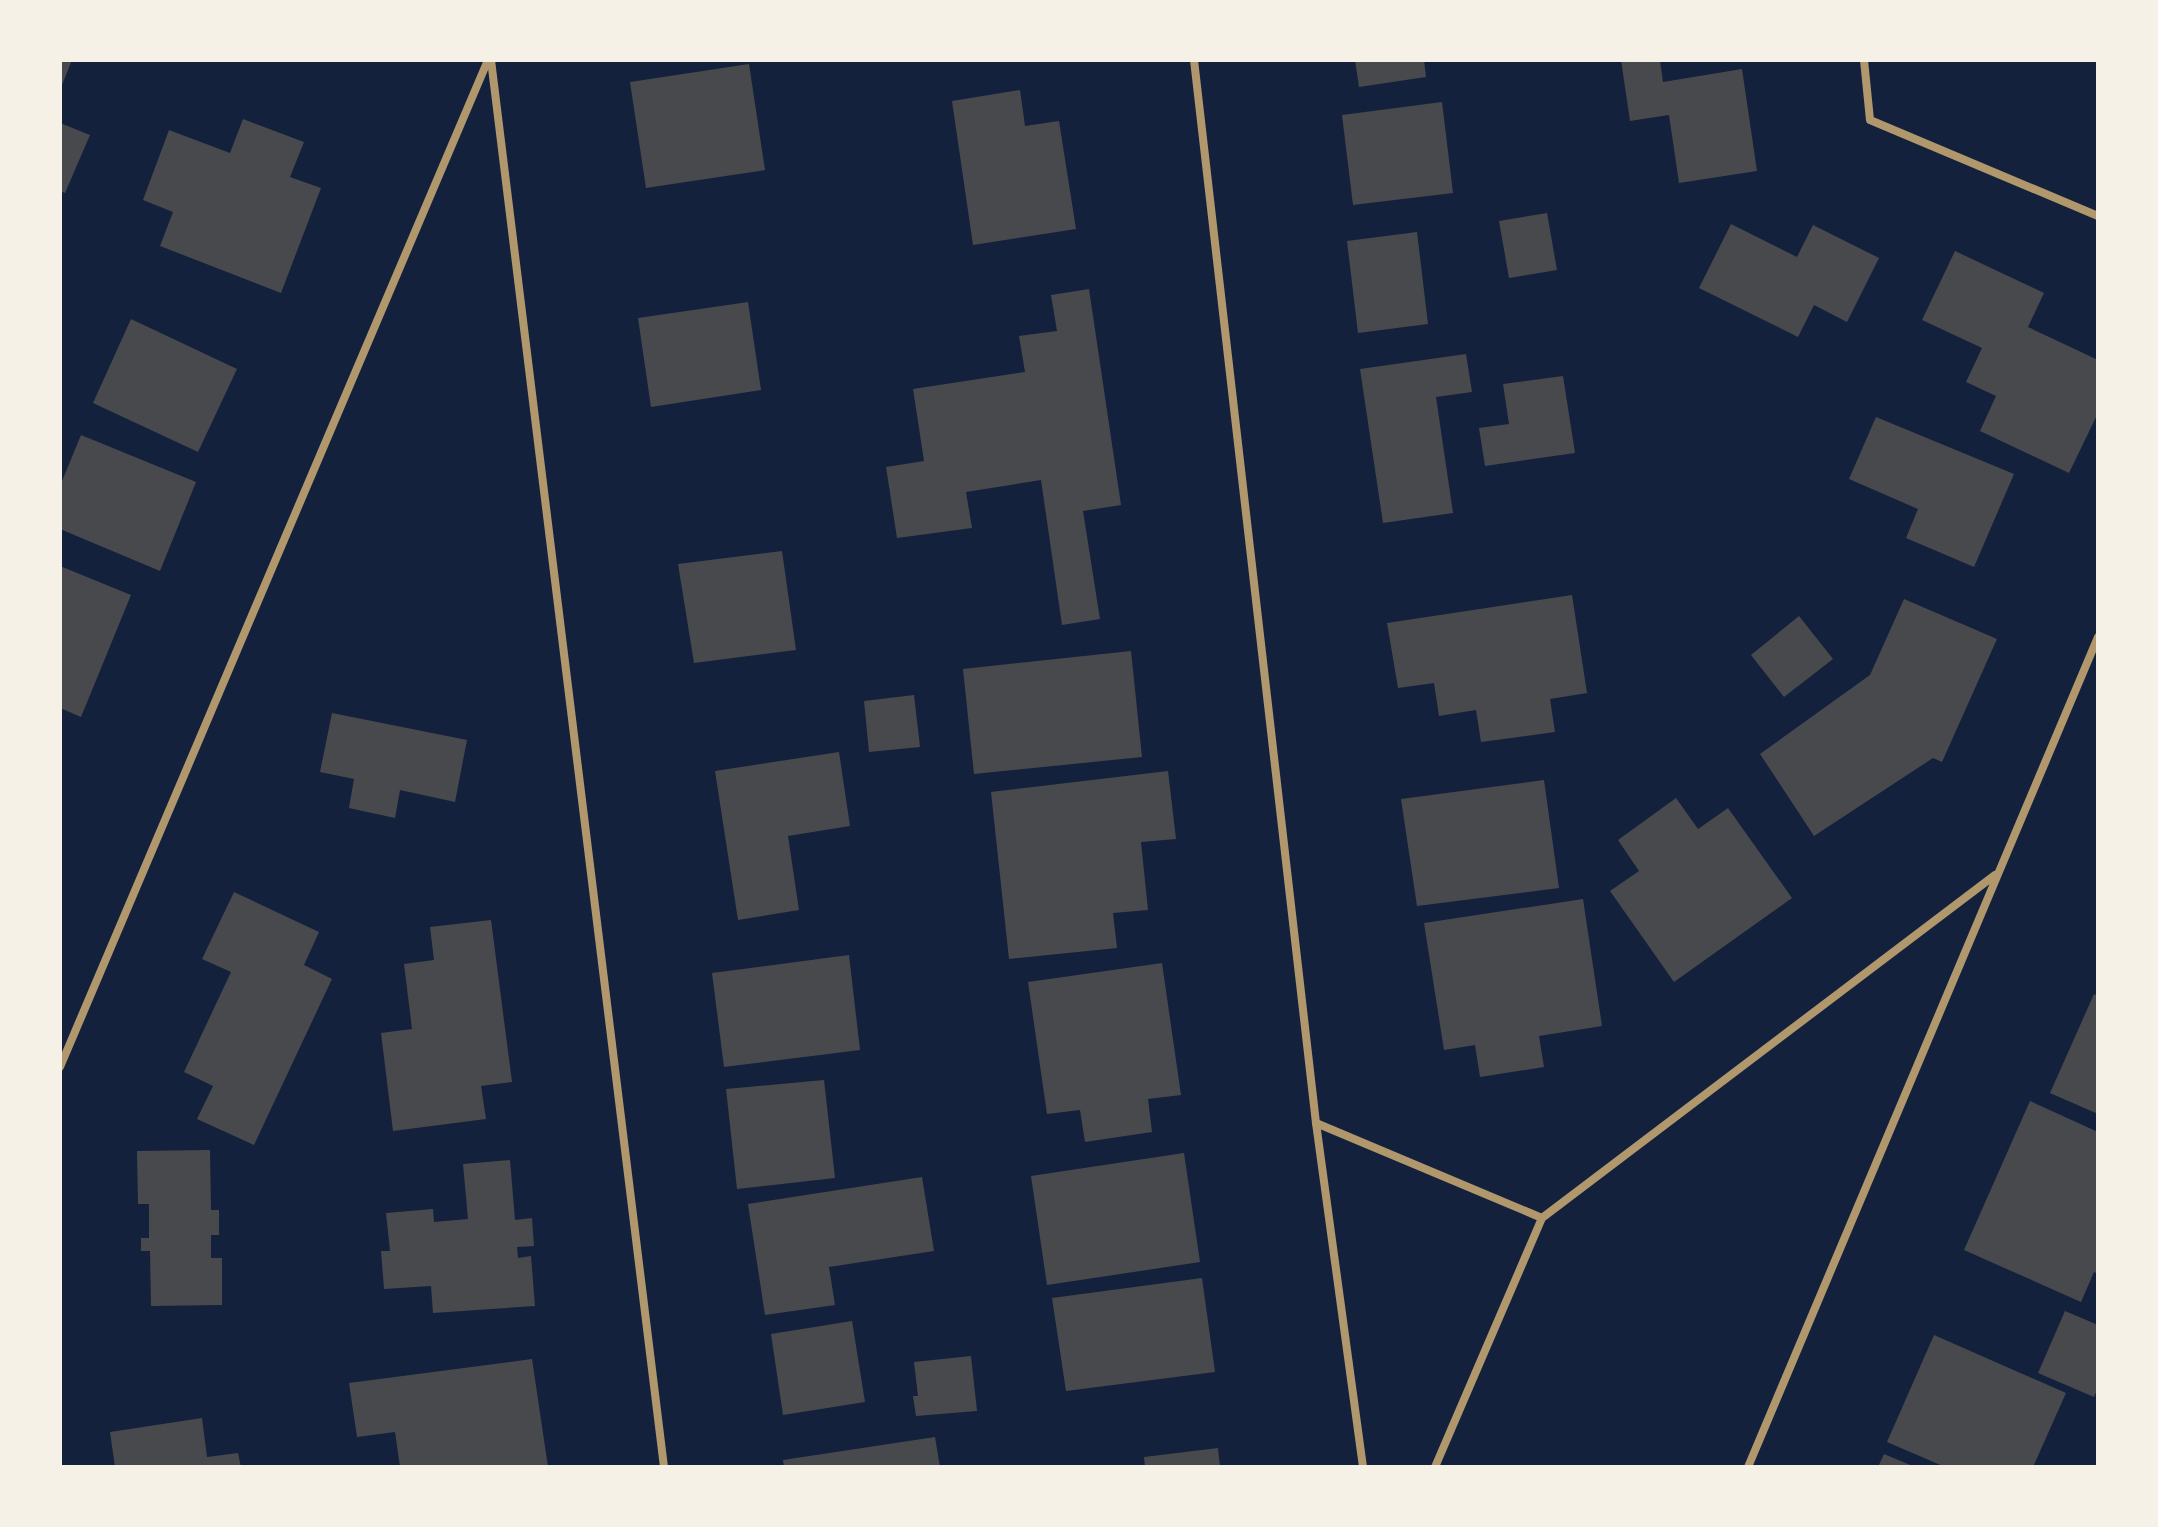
<svg xmlns="http://www.w3.org/2000/svg" width="2158" height="1527" font-family="'Source Sans 3',sans-serif">
<style>
.building{fill:#48494c}
.lines{fill:none;stroke-linecap:round;stroke-linejoin:round}
.minor{stroke:#b1986c;stroke-width:8}
</style>
<rect width="100%" height="100%" fill="#14213d"/>
<g class="building">
<path d="M 60,60 L 72,60 L 60,90 Z"/>
<path d="M 1355,60 L 1424,60 L 1426,77 L 1359,87 Z"/>
<path d="M 1621,60 L 1660,60 L 1663,82 L 1742,69 L 1757,171 L 1679,183 L 1669,115 L 1630,121 Z"/>
<path d="M 749,64 L 765,170 L 646,188 L 630,82 Z"/>
<path d="M 1020,90 L 1025,126 L 1059,121 L 1076,229 L 973,245 L 952,101 Z"/>
<path d="M 1442,102 L 1453,193 L 1353,205 L 1342,115 Z"/>
<path d="M 243,119 L 304,142 L 290,177 L 321,188 L 281,293 L 160,246 L 173,212 L 143,200 L 169,130 L 230,153 Z"/>
<path d="M 60,123 L 90,135 L 65,193 L 60,191 Z"/>
<path d="M 1547,213 L 1557,270 L 1509,278 L 1499,221 Z"/>
<path d="M 1731,224 L 1797,257 L 1813,225 L 1879,258 L 1847,322 L 1814,305 L 1798,337 L 1699,288 Z"/>
<path d="M 1417,232 L 1428,324 L 1358,333 L 1347,241 Z"/>
<path d="M 1955,251 L 2044,293 L 2028,327 L 2098,360 L 2098,413 L 2069,473 L 1980,431 L 1996,396 L 1966,382 L 1982,348 L 1922,320 Z"/>
<path d="M 1089,289 L 1121,505 L 1083,511 L 1100,619 L 1062,625 L 1041,480 L 966,492 L 972,528 L 897,538 L 886,467 L 924,461 L 913,389 L 1025,372 L 1019,336 L 1057,331 L 1051,295 Z"/>
<path d="M 748,302 L 761,390 L 651,407 L 638,318 Z"/>
<path d="M 131,319 L 237,369 L 198,452 L 93,403 Z"/>
<path d="M 1466,354 L 1472,392 L 1436,397 L 1453,513 L 1383,523 L 1360,369 Z"/>
<path d="M 1563,376 L 1575,453 L 1485,466 L 1479,428 L 1509,424 L 1503,384 Z"/>
<path d="M 1876,417 L 2014,474 L 1974,567 L 1906,538 L 1918,509 L 1849,479 Z"/>
<path d="M 81,435 L 196,482 L 160,571 L 60,529 L 60,486 Z"/>
<path d="M 782,551 L 796,650 L 694,663 L 678,564 Z"/>
<path d="M 60,566 L 131,595 L 81,717 L 60,708 Z"/>
<path d="M 1572,595 L 1587,693 L 1550,699 L 1555,732 L 1481,742 L 1476,710 L 1439,716 L 1434,683 L 1398,688 L 1387,623 Z"/>
<path d="M 1904,599 L 1997,639 L 1942,762 L 1933,758 L 1814,836 L 1760,754 L 1870,675 Z"/>
<path d="M 1799,616 L 1833,659 L 1784,697 L 1751,655 Z"/>
<path d="M 1131,651 L 1142,757 L 974,774 L 963,669 Z"/>
<path d="M 914,695 L 920,747 L 869,752 L 864,701 Z"/>
<path d="M 332,713 L 467,740 L 455,802 L 400,790 L 395,818 L 349,808 L 354,779 L 320,772 Z"/>
<path d="M 839,752 L 850,826 L 788,836 L 799,910 L 738,920 L 715,771 Z"/>
<path d="M 1168,771 L 1176,839 L 1141,842 L 1148,910 L 1113,913 L 1117,948 L 1009,959 L 991,792 Z"/>
<path d="M 1544,780 L 1559,888 L 1417,906 L 1401,799 Z"/>
<path d="M 1676,798 L 1698,829 L 1728,808 L 1792,898 L 1674,982 L 1610,891 L 1639,871 L 1618,840 Z"/>
<path d="M 234,892 L 319,932 L 304,965 L 332,979 L 254,1145 L 197,1119 L 213,1086 L 184,1072 L 231,972 L 202,959 Z"/>
<path d="M 1583,899 L 1602,1026 L 1539,1036 L 1544,1067 L 1480,1077 L 1475,1045 L 1444,1050 L 1424,923 Z"/>
<path d="M 491,920 L 512,1082 L 481,1086 L 486,1119 L 393,1131 L 381,1033 L 412,1029 L 404,964 L 434,960 L 430,927 Z"/>
<path d="M 849,955 L 860,1050 L 724,1067 L 712,973 Z"/>
<path d="M 1162,963 L 1181,1095 L 1148,1099 L 1152,1132 L 1085,1142 L 1080,1110 L 1047,1114 L 1028,982 Z"/>
<path d="M 2094,994 L 2098,996 L 2098,1114 L 2050,1093 Z"/>
<path d="M 824,1080 L 835,1178 L 737,1189 L 726,1089 Z"/>
<path d="M 2030,1101 L 2098,1132 L 2098,1274 L 2094,1272 L 2081,1302 L 1964,1250 Z"/>
<path d="M 210,1150 L 211,1210 L 219,1210 L 219,1235 L 211,1235 L 211,1258 L 222,1258 L 222,1305 L 151,1306 L 150,1251 L 141,1251 L 141,1238 L 149,1238 L 149,1204 L 138,1204 L 137,1151 Z"/>
<path d="M 1184,1153 L 1200,1262 L 1047,1285 L 1031,1176 Z"/>
<path d="M 510,1160 L 515,1220 L 532,1218 L 534,1246 L 517,1247 L 518,1258 L 531,1256 L 535,1306 L 433,1313 L 431,1286 L 384,1289 L 381,1251 L 390,1251 L 386,1213 L 433,1209 L 434,1222 L 468,1219 L 463,1164 Z"/>
<path d="M 922,1177 L 934,1251 L 829,1267 L 835,1305 L 765,1315 L 748,1204 Z"/>
<path d="M 1202,1278 L 1215,1372 L 1066,1391 L 1052,1298 Z"/>
<path d="M 2065,1311 L 2098,1325 L 2098,1388 L 2094,1397 L 2038,1373 Z"/>
<path d="M 852,1321 L 865,1402 L 783,1415 L 771,1334 Z"/>
<path d="M 1934,1335 L 2066,1393 L 2033,1467 L 1945,1467 L 1887,1442 Z"/>
<path d="M 971,1356 L 977,1411 L 916,1416 L 913,1396 L 918,1396 L 914,1362 Z"/>
<path d="M 532,1359 L 548,1467 L 400,1467 L 395,1432 L 357,1437 L 349,1383 Z"/>
<path d="M 202,1418 L 207,1457 L 238,1453 L 241,1467 L 115,1467 L 110,1432 Z"/>
<path d="M 935,1437 L 940,1467 L 784,1467 L 783,1460 Z"/>
<path d="M 1218,1448 L 1220,1467 L 1145,1467 L 1144,1457 Z"/>
<path d="M 1884,1454 L 1915,1467 L 1878,1467 Z"/>
</g>
<g class="lines">
<g class="minor">
<path d="M 491,60 L 664,1467"/>
<path d="M 1194,60 L 1316,1123 L 1363,1467"/>
<path d="M 1864,60 L 1870,120 L 2098,216"/>
<path d="M 60,1067 L 488,60"/>
<path d="M 1316,1123 L 1542,1218"/>
<path d="M 1435,1467 L 1542,1218 L 1995,875"/>
<path d="M 1748,1467 L 2098,637"/>
</g>
</g>
<rect width="2158" height="1527" fill="none" stroke="#f6f1e7" stroke-width="124"/>
</svg>
